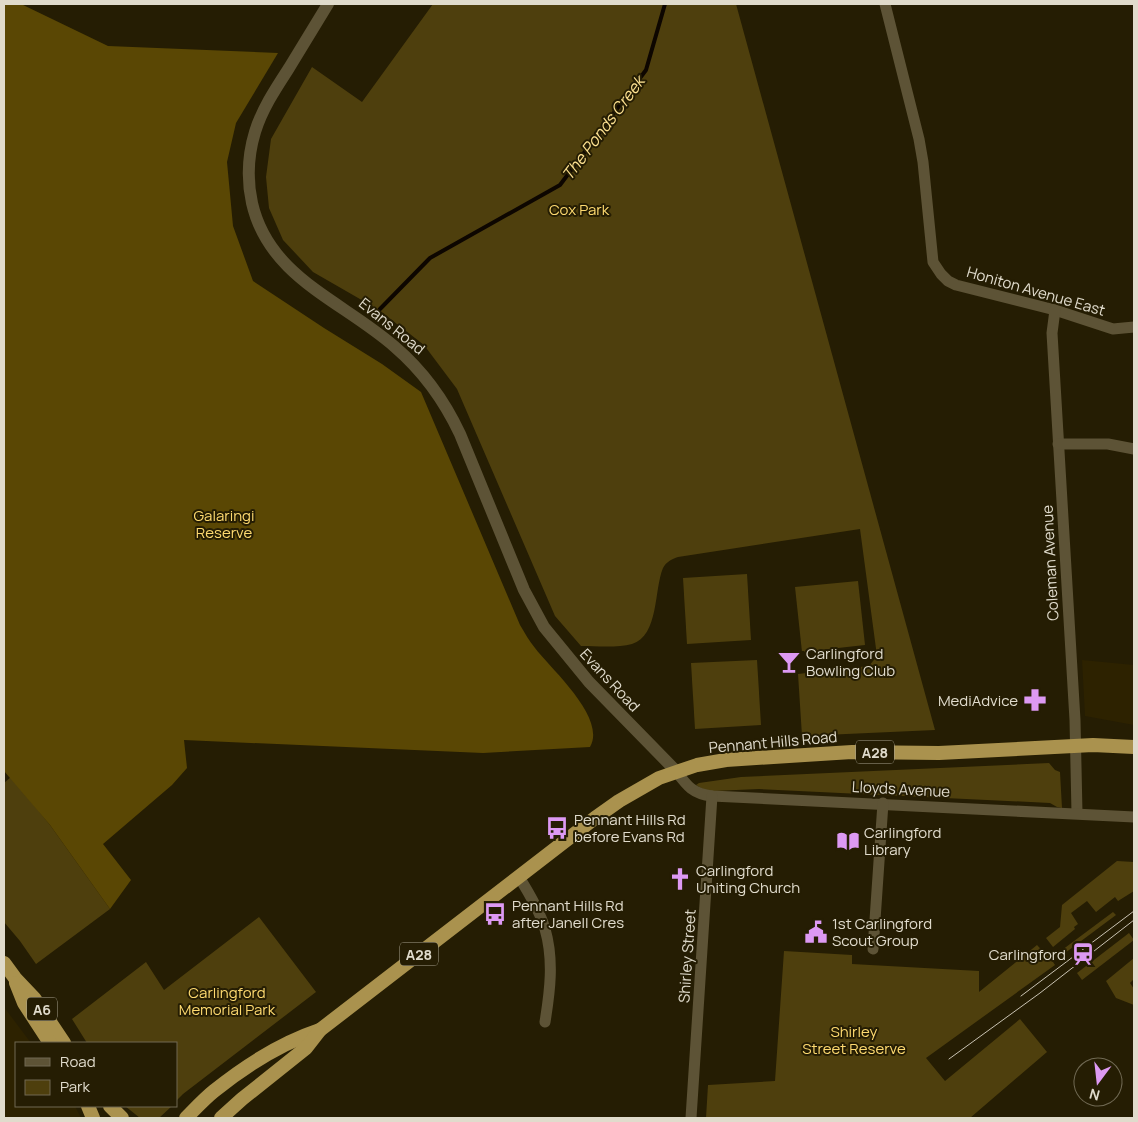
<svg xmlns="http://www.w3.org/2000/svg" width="1138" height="1122" font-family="Manrope,sans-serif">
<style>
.built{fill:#2d2200}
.green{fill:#4e3f0d}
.forest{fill:#5a4704}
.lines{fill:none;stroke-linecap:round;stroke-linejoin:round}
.stream{stroke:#0d0600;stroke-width:4}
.minor{stroke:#5d5336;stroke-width:11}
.tertiary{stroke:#5d5336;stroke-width:12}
.trunk{stroke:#aa924e;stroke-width:14}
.tram{stroke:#c9c3b3;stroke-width:1}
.labels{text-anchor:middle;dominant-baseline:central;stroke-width:4;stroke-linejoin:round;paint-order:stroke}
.shield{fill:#251d03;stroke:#a8a290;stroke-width:1}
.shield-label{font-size:14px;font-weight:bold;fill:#e0dbcc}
.park-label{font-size:15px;fill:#feda70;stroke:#251d03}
.street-label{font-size:15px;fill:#e0dbcc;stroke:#251d03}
.poi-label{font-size:15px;fill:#e0dbcc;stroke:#251d03;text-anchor:start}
.water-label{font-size:16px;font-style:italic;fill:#fee291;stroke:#251d03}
</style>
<rect width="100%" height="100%" fill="#251d03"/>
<g class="built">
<path d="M 1082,660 L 1134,665 L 1134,725 L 1085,716 Z"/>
<path d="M 4,1007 L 31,1043 L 16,1043 L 16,1106 L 75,1106 L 81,1118 L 4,1118 Z"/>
</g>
<g class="green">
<path d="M 433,4 L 736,4 L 935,730 L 802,736 L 798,674 L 869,666 L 877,656 L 860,529 L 678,557 C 672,559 666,562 663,568 C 654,589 659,636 632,644 C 618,648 596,646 581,646 L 555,616 L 457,389 L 424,345 L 379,310 L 313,272 L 283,240 L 269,208 L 266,177 L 271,139 L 312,67 L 362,102 Z"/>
<path d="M 747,574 L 751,640 L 687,644 L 683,578 Z"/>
<path d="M 858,581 L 865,645 L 802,652 L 795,587 Z"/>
<path d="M 757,660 L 761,725 L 695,729 L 691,663 Z"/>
<path d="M 1049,763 L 1055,770 L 1060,772 L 1062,808 L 1057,807 L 1050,803 L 759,789 L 713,791 L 706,791 L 696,785 L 699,783 L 741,777 Z"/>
<path d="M 11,777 L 50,825 L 110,909 L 36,964 L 20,941 L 4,922 L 4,783 Z"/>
<path d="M 1117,861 L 1134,862 L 1134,891 L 1118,901 L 1115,897 L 1096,912 L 1087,901 L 1071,913 L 1078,924 L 1074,927 L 1075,929 L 1053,947 L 1046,938 L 1060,927 L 1062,905 Z"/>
<path d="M 1113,912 L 1116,915 L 1061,956 L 1058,953 Z"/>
<path d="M 259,917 L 316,992 L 183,1094 L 176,1101 L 176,1043 L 87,1043 L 72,1019 L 146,962 L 164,990 Z"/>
<path d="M 1129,933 L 1134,940 L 1082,980 L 1077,973 Z"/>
<path d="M 1037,945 L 1050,959 L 1055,955 L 1058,958 L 1053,962 L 1055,965 L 926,1058 L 945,1081 L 1020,1019 L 1047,1052 L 970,1118 L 706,1118 L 708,1085 L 775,1081 L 784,951 L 852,955 L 852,964 L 979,971 L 979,992 Z"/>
<path d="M 1134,958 L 1134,979 L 1130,983 L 1134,989 L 1134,1005 L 1116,998 L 1106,981 Z"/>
<path d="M 125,1106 L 172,1106 L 159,1118 L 140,1118 Z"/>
</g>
<path class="forest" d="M 4,4 L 21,4 L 108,46 L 278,53 L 236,123 L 227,162 L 233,226 L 253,281 L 324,328 L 382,364 L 421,392 L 520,625 C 525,633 529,641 535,648 C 551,669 607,718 590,747 L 483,753 L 184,740 L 187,768 L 172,785 L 103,844 L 131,880 L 110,909 L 50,825 L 4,771 Z"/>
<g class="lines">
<path class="stream" d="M 380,309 L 430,258 L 560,185 L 646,70 L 665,4"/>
<g class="minor">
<path d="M 885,4 L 919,139 L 923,162 L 933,262 L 941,274 L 948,281 L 956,285 L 1055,310 L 1113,329 L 1134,327"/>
<path d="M 1055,310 L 1052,333 L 1075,720 L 1077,813"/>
<path d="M 1058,444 L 1108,444 L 1134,449"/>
<path d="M 676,771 C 687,786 693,794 712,796 L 1134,817"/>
<path d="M 519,877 C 529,893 540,911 545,929 C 554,960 550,991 545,1022"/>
<path d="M 873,949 L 883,803"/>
<path d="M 691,1118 L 712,796"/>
</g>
<path class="tertiary" d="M 328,4 C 315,25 302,47 289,68 C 276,88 262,109 255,132 C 248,155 247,180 252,203 C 269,278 343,301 395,347 C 423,371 444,400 460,434 L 524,590 L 544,627 L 589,682 L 676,771"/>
<g class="trunk">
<path d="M 4,963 L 15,978 L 34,998 L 64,1043"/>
<path d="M 16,983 L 24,1003 L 50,1043"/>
<path d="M 88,1106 L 93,1118"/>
<path d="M 110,1106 L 122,1118"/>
<path d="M 186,1118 C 195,1109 204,1099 214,1091 C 245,1066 281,1043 320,1030"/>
<path d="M 221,1118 L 242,1099 L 306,1048 L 320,1030 L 595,818 L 619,801 L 659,778 L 697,765 L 726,760 L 852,752 L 939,753 L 1093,745 L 1134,747"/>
</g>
<g class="tram">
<path d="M 1021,996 L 1134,911"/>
<path d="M 949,1059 L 1040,993 L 1134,920"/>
</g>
</g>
<defs>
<symbol id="bar-bare" viewBox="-9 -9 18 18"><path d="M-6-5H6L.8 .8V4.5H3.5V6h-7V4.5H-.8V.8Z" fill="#dd99f3" stroke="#251d03" stroke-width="2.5" paint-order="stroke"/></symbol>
<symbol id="pharmacy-bare" viewBox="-9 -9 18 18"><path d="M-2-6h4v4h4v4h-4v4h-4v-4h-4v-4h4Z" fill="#dd99f3" stroke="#251d03" stroke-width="2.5" paint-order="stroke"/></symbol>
<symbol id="bus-bare" viewBox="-9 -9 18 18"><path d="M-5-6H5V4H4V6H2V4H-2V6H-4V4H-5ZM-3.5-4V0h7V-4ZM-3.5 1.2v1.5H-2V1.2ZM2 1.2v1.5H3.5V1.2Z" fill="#dd99f3" stroke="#251d03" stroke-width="2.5" paint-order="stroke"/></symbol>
<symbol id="library-bare" viewBox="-9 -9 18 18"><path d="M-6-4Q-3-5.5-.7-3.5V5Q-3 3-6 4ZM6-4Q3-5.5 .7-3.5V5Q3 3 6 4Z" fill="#dd99f3" stroke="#251d03" stroke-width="2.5" paint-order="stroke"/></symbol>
<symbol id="church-bare" viewBox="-9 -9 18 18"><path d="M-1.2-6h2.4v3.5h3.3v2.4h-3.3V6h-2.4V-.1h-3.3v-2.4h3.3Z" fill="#dd99f3" stroke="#251d03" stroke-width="2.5" paint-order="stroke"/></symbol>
<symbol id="civic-bare" viewBox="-9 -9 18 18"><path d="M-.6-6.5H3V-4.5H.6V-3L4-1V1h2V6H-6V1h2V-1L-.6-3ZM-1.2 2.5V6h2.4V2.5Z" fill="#dd99f3" stroke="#251d03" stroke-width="2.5" paint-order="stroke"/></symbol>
<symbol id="station-bare" viewBox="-9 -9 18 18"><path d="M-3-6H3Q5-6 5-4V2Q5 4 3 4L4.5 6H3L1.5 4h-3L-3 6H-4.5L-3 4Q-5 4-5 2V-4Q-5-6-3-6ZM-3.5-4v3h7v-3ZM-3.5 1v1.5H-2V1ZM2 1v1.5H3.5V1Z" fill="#dd99f3" stroke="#251d03" stroke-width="2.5" paint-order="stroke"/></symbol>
</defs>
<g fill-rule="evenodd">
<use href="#bar-bare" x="773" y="646" width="32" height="32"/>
<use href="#pharmacy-bare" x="1019" y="684" width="32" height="32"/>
<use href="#bus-bare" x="541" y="812" width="32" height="32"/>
<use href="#library-bare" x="832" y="825" width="32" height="32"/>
<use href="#church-bare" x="664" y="863" width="32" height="32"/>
<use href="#bus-bare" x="479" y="898" width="32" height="32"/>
<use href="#civic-bare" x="800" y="916" width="32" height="32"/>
<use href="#station-bare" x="1067" y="938" width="32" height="32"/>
</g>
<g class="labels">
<g class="shield">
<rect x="856" y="740.5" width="38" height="23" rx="4"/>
<rect x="400" y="942.5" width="38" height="23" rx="4"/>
<rect x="27" y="997.5" width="30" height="23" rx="4"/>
</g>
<g class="shield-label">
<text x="875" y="752">A28</text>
<text x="419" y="954">A28</text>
<text x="42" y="1009">A6</text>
</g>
<g class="park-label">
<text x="579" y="209">Cox Park</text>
<text x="224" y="515">Galaringi<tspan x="224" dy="17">Reserve</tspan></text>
<text x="227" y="992">Carlingford<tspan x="227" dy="17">Memorial Park</tspan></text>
<text x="854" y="1031">Shirley<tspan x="854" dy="17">Street Reserve</tspan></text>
</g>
<g class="street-label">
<text transform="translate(1036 291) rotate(16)">Honiton Avenue East</text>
<text transform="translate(392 326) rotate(39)">Evans Road</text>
<text transform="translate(1050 563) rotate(-93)">Coleman Avenue</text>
<text transform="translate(610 680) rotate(47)">Evans Road</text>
<text transform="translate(773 742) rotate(-5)">Pennant Hills Road</text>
<text transform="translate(901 789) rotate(3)">Lloyds Avenue</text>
<text transform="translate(687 956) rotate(-86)">Shirley Street</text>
</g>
<g class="poi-label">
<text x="806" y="653">Carlingford<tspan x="806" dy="17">Bowling Club</tspan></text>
<text x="1018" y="700" text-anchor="end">MediAdvice</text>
<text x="574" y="819">Pennant Hills Rd<tspan x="574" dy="17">before Evans Rd</tspan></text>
<text x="864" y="832">Carlingford<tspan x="864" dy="17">Library</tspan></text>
<text x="696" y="870">Carlingford<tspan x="696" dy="17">Uniting Church</tspan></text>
<text x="512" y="905">Pennant Hills Rd<tspan x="512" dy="17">after Janell Cres</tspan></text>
<text x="832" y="923">1st Carlingford<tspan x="832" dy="17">Scout Group</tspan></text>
<text x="1066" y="954" text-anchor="end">Carlingford</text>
</g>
<g class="water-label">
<text transform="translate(603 128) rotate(-53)">The Ponds Creek</text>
</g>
</g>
<rect width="1138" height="1122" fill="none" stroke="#e0dbcc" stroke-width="10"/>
<rect x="15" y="1042" width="162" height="65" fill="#251d03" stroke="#706953"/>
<rect x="25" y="1058" width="25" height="8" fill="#5d5336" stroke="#706953"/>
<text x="60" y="1067" font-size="15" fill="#e0dbcc">Road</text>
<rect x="25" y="1080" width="25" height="15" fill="#4e3f0d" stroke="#706953"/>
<text x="60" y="1092" font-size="15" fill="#e0dbcc">Park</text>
<g transform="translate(1098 1082) rotate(195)"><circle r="24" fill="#251d03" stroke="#706953"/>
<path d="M0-4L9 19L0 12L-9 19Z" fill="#dd99f3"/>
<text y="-8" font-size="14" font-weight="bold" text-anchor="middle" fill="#e0dbcc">N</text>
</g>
</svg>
